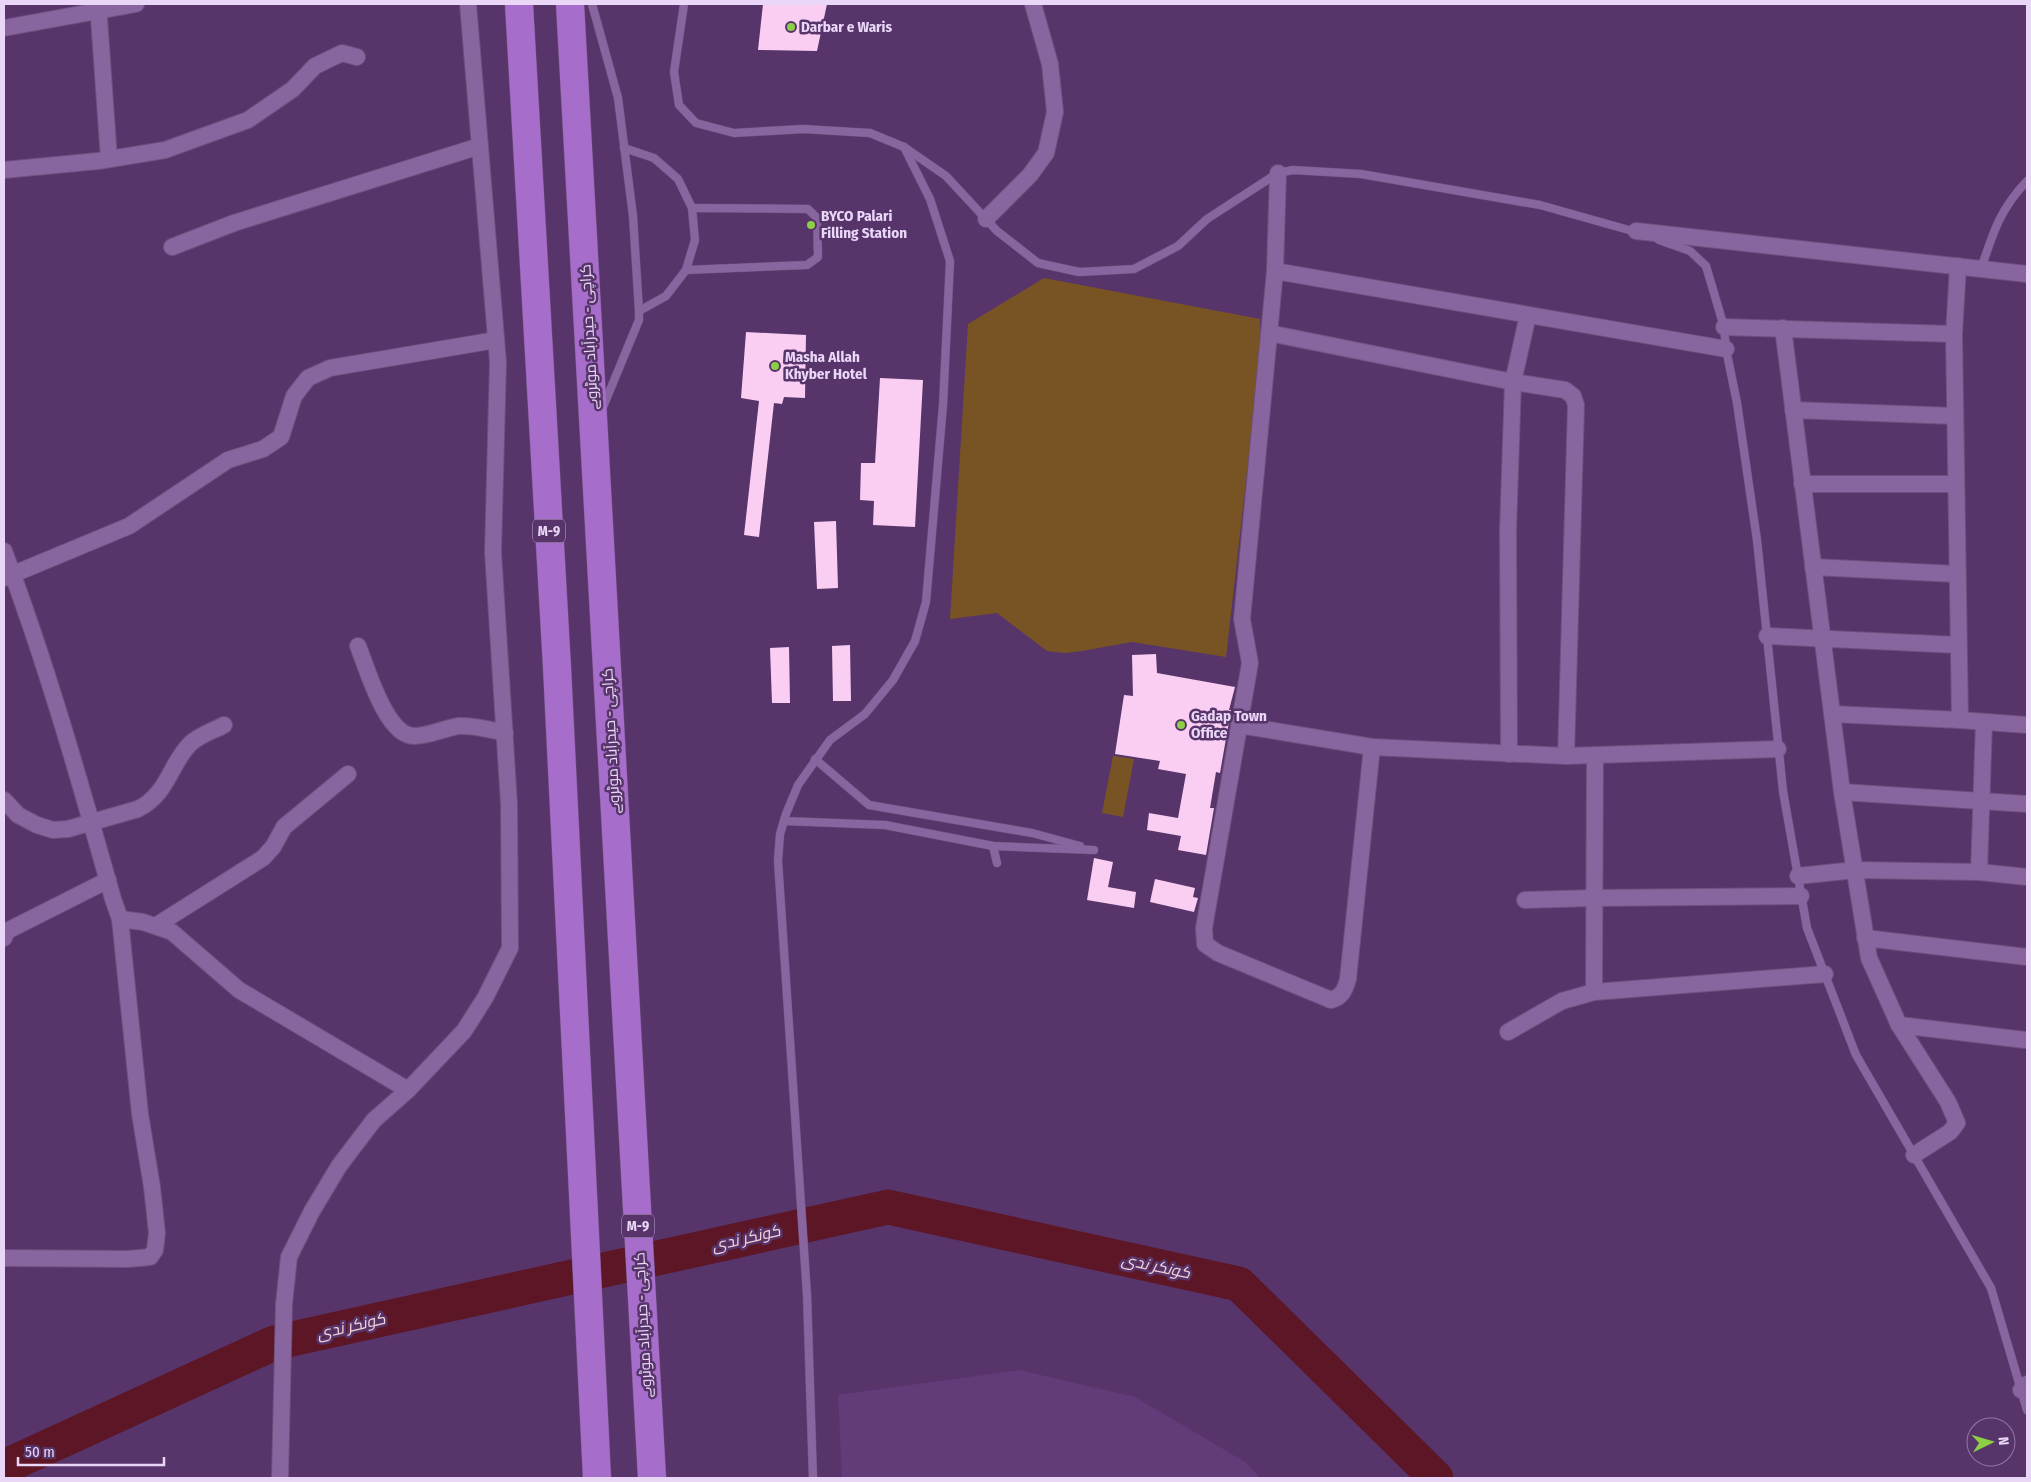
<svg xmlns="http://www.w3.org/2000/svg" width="2031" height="1482" font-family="'Fira Sans Condensed',Cairo,sans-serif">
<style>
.built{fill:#623c79}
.green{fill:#785424}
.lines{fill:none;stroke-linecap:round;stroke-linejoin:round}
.river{stroke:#5d1626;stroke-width:35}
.building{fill:#f9cef2}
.lane-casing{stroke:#6d507d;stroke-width:9}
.street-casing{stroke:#6d507d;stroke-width:18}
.highway-casing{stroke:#6d507d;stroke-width:29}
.lane{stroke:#88659f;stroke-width:8}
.street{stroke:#88659f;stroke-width:16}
.highway{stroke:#a76dca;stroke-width:28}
.poi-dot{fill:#8cce45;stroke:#57356b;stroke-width:2}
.labels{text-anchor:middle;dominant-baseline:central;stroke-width:5;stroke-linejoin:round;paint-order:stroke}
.shield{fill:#57356b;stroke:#bea6cd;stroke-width:1}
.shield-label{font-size:14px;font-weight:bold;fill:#ead7f7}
.poi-label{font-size:15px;font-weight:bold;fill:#ead7f7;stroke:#57356b;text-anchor:start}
.street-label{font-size:15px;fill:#ead7f7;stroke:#57356b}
.water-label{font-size:16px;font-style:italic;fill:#f7d4d7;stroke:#57356b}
</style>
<rect width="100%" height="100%" fill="#57356b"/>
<path class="built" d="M 1019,1370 L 1135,1397 L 1245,1462 L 1260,1478 L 842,1478 L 838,1395 Z"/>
<g class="green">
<path d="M 1044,278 L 1260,319 L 1260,358 L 1226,657 L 1132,642 L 1082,651 L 1065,653 L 1047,651 L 997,613 L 950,619 L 968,324 Z"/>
<path d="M 1113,756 L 1134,759 L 1123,817 L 1102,813 Z"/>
</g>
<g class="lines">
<path class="river" d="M 4,1467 L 274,1343 L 888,1207 L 1239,1284 L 1436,1478"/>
</g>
<g class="building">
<path d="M 763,4 L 827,4 L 817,51 L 758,50 Z"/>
<path d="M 746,332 L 806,335 L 805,398 L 784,397 L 782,404 L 774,403 L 759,537 L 744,535 L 759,401 L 741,398 Z"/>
<path d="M 880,378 L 923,380 L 915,527 L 873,525 L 874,501 L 860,500 L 861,463 L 875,463 Z"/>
<path d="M 836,521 L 838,588 L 817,589 L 814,522 Z"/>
<path d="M 850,645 L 851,701 L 833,701 L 832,646 Z"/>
<path d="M 789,647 L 790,703 L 772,703 L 770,648 Z"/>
<path d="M 1156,654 L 1157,673 L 1235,687 L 1229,710 L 1231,710 L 1220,773 L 1216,772 L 1210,808 L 1214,808 L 1206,855 L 1178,850 L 1181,836 L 1147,830 L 1149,813 L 1178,818 L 1186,774 L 1158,769 L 1160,761 L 1115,754 L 1124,695 L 1133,696 L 1132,655 Z"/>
<path d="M 1094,858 L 1113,862 L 1108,887 L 1136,892 L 1134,908 L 1087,900 Z"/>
<path d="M 1155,879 L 1195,888 L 1193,897 L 1198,898 L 1194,912 L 1150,902 Z"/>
</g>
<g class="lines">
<defs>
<g id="lane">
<path d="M 592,4 L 618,98 L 633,216 L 639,311 L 639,320 L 603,407"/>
<path d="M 684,4 L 674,72 L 679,105 L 696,123 L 734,133 L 803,129 L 870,133 L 904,147 L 946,176 L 997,231 L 1038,263 L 1079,272 L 1134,269 L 1178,246 L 1207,219 L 1278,173 L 1293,170 L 1361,174 L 1540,205 L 1636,232"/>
<path d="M 624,148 L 654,158 L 678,179 L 692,208 L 695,240 L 686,270 L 666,296 L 639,311"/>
<path d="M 1659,240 L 1690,251 L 1706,266 L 1724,327 L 1726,349 L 1737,403 L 1757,540 L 1783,791 L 1807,928 L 1856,1055 L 1991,1288 L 2027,1410"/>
<path d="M 1981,269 C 1993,233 2000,209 2027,181"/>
<path d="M 686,270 L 807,265 L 818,257 L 817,218 L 808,209 L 692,208"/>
<path d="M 815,759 L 869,805 L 1032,833 L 1080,846"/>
<path d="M 784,821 L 885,825 L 993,846 L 1094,850"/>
<path d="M 993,846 L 997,863"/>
<path d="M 813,1478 L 807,1295 L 778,861 L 780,834 L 786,814 L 798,785 L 830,740 L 865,714 L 893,680 L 915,641 L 926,602 L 943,405 L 950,261 L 930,199 L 904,147"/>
</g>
<g id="street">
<path d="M 98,4 L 109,159"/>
<path d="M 4,28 L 136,4"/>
<path d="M 4,170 L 98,161 L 165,150 L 248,120 L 293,89 L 315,66 L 342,53 L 357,57"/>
<path d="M 1278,173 L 1275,271 L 1242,619 L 1250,663 L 1204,928 L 1205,944 L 1218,953 L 1331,1000 C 1342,997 1345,990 1348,979 L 1372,747"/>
<path d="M 986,219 L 1030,175 L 1046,153 L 1055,112 L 1050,64 L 1033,4"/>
<path d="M 1636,231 L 2027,274"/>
<path d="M 172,247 L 234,223 L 480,146"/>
<path d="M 1958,266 L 1954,334 L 1960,720"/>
<path d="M 1275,271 L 1726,349"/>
<path d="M 1724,327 L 1954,334"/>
<path d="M 1783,328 L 1842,792 L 1869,958 L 1899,1025 L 1948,1102 L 1957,1123 L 1950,1132 L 1914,1155"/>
<path d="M 1269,333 L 1513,382 L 1565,390 L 1573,396 L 1576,405 L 1566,756"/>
<path d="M 1793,410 L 1955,416"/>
<path d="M 1802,484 L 1956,484"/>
<path d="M 4,551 C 47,665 80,782 113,899 L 120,919 L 143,922 L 172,932 L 239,990 L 408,1090"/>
<path d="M 1813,567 L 1957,574"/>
<path d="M 4,578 L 129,526 L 228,460 L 263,449 L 281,437 L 294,396 L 308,378 L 330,368 L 496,340"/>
<path d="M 1767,636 L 1958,645"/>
<path d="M 358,646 C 367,668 386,736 414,736 C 430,736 444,728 459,726 C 475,725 490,730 505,733"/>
<path d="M 1832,714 L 1960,720 L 2027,725"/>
<path d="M 1239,725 L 1372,747 L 1566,756 L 1778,749"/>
<path d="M 1509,754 L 1508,530 L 1513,382 L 1528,315"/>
<path d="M 1842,792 L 2027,804"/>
<path d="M 4,800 L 18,815 L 37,825 L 53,830 L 68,829 L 138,809 C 168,794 170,764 190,744 C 199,735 213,731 224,725"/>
<path d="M 1979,872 L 1984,722"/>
<path d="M 1798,876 L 1855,870 L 1979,872 L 2027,877"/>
<path d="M 1525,900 L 1594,898 L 1801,896"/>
<path d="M 157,925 L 263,858 L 273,847 L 284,827 L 348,774"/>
<path d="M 4,938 L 7,931 L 108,880"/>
<path d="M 1865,938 L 2027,957"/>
<path d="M 1594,992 L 1595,755"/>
<path d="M 1899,1025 L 2025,1040"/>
<path d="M 1508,1032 L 1562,1001 L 1594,992 L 1825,974"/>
<path d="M 4,1258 L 128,1259 L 150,1257 L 155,1250 L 157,1233 L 152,1187 L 140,1114 L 120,919"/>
<path d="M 2021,1390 L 2027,1384"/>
<path d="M 280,1478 L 284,1304 L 289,1257 L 312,1211 L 339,1166 L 374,1120 L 408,1090 L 464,1031 L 485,998 L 510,948 L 509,804 L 493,552 L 498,362 L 468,4"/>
</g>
<g id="highway">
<path d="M 519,4 L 557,667 L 597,1478"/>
<path d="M 570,4 L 652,1478"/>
</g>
</defs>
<use href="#lane" class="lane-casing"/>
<use href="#street" class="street-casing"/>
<use href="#highway" class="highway-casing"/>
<use href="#lane" class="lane"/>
<use href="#street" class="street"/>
<use href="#highway" class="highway"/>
</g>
<g class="poi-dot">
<circle cx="791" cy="27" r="5"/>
<circle cx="811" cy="225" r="5"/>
<circle cx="775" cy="366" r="5"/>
<circle cx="1181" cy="725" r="5"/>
</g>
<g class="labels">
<g class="shield">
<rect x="533" y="519.5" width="32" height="23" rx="4"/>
<rect x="622" y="1214.5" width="32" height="23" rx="4"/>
</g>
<g class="shield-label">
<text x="549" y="531">M-9</text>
<text x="638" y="1226">M-9</text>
</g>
<g class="poi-label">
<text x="801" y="27">Darbar e Waris</text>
<text x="821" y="216">BYCO Palari<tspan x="821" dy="17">Filling Station</tspan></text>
<text x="785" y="357">Masha Allah<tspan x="785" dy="17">Khyber Hotel</tspan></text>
<text x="1191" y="716">Gadap Town<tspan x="1191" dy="17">Office</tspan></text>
</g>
<g class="street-label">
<text transform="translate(589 337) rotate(-93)">کراچی - حیدرآباد موٹروے</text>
<text transform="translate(611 741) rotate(-93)">کراچی - حیدرآباد موٹروے</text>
<text transform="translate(643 1325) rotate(-93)">کراچی - حیدرآباد موٹروے</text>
</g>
<g class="water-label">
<text transform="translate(746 1238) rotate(-13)">کونکر ندی</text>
<text transform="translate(1156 1266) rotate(12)">کونکر ندی</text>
<text transform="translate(351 1326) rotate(-13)">کونکر ندی</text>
</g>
</g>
<rect width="2031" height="1482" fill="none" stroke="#ead7f7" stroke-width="10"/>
<g transform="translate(1991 1442) rotate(85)"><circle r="24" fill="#57356b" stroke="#9276a3"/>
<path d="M0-4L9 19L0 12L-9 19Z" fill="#8cce45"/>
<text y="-8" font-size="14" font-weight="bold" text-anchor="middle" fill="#ead7f7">N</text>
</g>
<path d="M18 1457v8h146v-8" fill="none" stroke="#ead7f7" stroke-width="2.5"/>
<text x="25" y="1457" font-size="15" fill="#ead7f7" stroke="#57356b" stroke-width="4" paint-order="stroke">50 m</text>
</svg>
